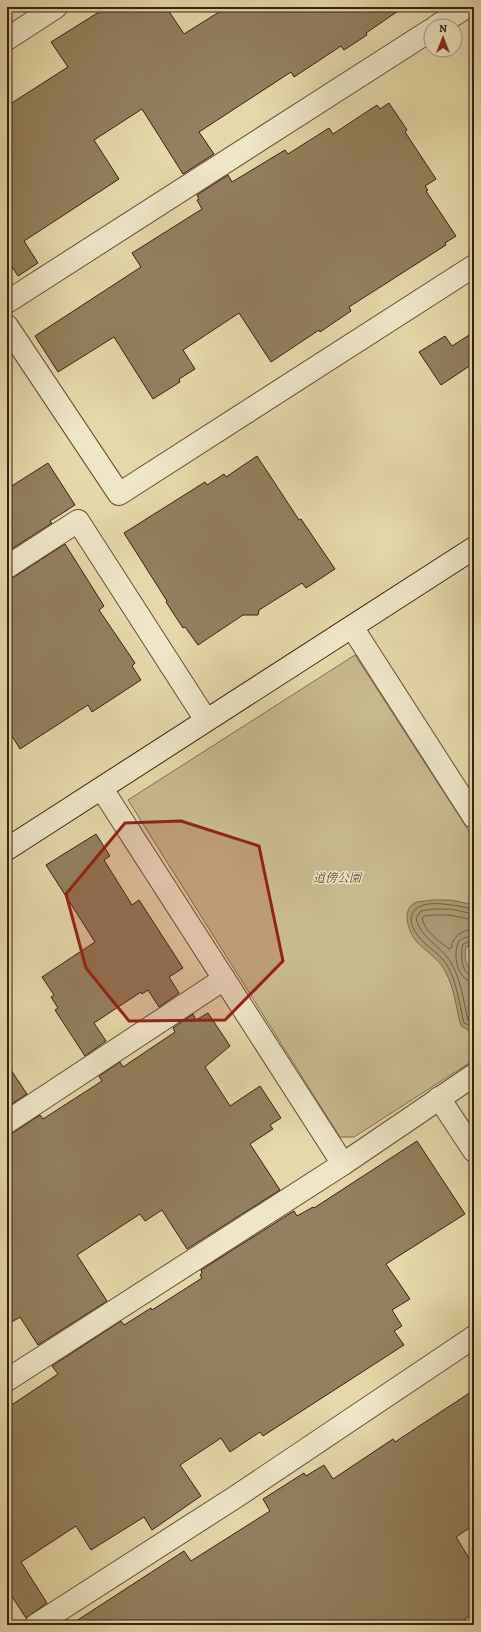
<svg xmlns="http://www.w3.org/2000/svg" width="481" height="1632" font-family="Alegreya,'Noto Serif JP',serif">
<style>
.green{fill:#c9b98e;stroke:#826c4e}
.water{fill:#ac9974;stroke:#7f684b}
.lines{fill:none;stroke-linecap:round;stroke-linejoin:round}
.shore{stroke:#745c41;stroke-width:1}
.building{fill:#947f5e;stroke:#3b1f0e}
.street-casing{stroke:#664d34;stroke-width:24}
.secondary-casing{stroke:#3b1f0e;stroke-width:24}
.street{stroke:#efe6c6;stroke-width:22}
.secondary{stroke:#efe6c6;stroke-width:22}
.marked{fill:#8f2418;fill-opacity:0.2;stroke:#8f2418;stroke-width:3;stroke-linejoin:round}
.labels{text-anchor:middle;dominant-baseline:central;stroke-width:3;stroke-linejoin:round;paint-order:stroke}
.park-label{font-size:12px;font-style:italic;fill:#5e462e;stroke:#efe6c6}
</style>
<rect width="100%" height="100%" fill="#e6d8a8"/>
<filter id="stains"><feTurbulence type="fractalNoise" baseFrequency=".005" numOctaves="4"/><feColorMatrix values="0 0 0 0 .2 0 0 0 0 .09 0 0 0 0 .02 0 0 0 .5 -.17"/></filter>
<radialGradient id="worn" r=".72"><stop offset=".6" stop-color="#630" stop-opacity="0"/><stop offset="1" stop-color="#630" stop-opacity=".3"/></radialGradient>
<path class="green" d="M 355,655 L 474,839 L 474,1060 L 354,1137 L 340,1137 L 128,800 Z"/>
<path class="water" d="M 433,900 L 451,900 L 474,905 L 474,944 L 466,947 C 464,959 466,966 474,975 L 474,1031 L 470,1031 L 461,1026 C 456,1009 455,990 446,973 C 440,959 427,953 417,942 C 408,932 400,908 417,902 C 422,901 428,901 433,900 Z"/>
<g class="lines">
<g class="shore">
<path d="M 474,909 C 460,907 418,895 412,915 C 409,922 414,931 419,937 C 426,947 438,952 445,962 C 457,980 459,1003 464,1023 L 474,1027"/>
<path d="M 474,914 L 450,909 L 433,909 L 421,911 L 416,918 C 420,938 439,944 450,961 C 461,979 463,999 468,1020 L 474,1022"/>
<path d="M 474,920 L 449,915 L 434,915 L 424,916 L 422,918 C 425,932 439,941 449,949 L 451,948 C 453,936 462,930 474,929"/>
<path d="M 474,935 L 464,938 L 459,941 C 452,954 457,981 474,982"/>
<path d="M 474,940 L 463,944 C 460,954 461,975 474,977"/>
</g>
</g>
<g class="building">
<path d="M 107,7 L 166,7 L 184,34 L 227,7 L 404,7 L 366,33 L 367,35 L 344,50 L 341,46 L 294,77 L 291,72 L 199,132 L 214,154 L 183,174 L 142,109 L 94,140 L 119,179 L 24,241 L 38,263 L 18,276 L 7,259 L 7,106 L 68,67 L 51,42 Z"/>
<path d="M 389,103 L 407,130 L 405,132 L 436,179 L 425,186 L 428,190 L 426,191 L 456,236 L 445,243 L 446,245 L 349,307 L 351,311 L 320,332 L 319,330 L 271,362 L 239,313 L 183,350 L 195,369 L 179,379 L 180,382 L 153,399 L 114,337 L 58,372 L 35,336 L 141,267 L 132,253 L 202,209 L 197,200 L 199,199 L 197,195 L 228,175 L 232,182 L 285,150 L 288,154 L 329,128 L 333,134 L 377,105 L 380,109 Z"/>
<path d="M 474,332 L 474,363 L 441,385 L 419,352 L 445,336 L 452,346 Z"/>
<path d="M 257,456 L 299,520 L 301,519 L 335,569 L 306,588 L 302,583 L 259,610 L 258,615 L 243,615 L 198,645 L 185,627 L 183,628 L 166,602 L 167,601 L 124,533 L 205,482 L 207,485 L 224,474 L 226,477 Z"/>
<path d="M 48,463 L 75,505 L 50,521 L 52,523 L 7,552 L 7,489 Z"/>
<path d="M 65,544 L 104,606 L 99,610 L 135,663 L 132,666 L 141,680 L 92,712 L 88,705 L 20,749 L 7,728 L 7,579 L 14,577 Z"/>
<path d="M 96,834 L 110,856 L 104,860 L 132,905 L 139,900 L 183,968 L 169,977 L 179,993 L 159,1007 L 148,990 L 142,994 L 141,992 L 94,1023 L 106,1041 L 85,1056 L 55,1010 L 58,1008 L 51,997 L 54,995 L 42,977 L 95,942 L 46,865 Z"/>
<path d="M 208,1013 L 230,1046 L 205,1067 L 230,1106 L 260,1086 L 281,1118 L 270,1125 L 273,1129 L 250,1144 L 280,1190 L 187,1249 L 162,1210 L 145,1221 L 140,1214 L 77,1255 L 107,1301 L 38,1345 L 20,1317 L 7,1325 L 7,1134 L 14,1132 L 40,1115 L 43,1119 L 102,1081 L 99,1076 L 120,1062 L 123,1067 L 175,1032 L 173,1028 L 193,1014 L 196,1020 Z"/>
<path d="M 7,1064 L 27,1094 L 7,1107 Z"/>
<path d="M 417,1141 L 465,1214 L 386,1264 L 410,1299 L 392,1310 L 402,1326 L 394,1331 L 404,1345 L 263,1436 L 260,1432 L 230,1452 L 221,1438 L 180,1465 L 201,1496 L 152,1530 L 144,1517 L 91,1550 L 76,1526 L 21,1562 L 47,1603 L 26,1618 L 7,1589 L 7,1408 L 58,1374 L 52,1366 L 121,1321 L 124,1325 L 151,1308 L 152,1310 L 202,1278 L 200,1275 L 202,1273 L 201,1270 L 294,1211 L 297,1216 L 313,1207 L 314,1208 Z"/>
<path d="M 474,1390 L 474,1525 L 456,1537 L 474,1566 L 474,1613 L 456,1625 L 70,1625 L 184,1551 L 191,1561 L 270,1511 L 263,1499 L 304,1473 L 306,1476 L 324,1465 L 333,1479 L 393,1439 L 395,1442 Z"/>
</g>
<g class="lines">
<defs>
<g id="street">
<path d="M 437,26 L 466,7"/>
<path d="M 7,39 L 56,7"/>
<path d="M 7,302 L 431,30"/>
<path d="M 7,326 L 119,494 L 474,266"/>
<path d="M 7,567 L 78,521 L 206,720"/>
<path d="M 352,627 L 474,817"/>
<path d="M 102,789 L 343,1164"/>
<path d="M 439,1098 L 474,1151"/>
<path d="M 7,1122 L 224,979"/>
<path d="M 7,1380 L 343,1164 L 474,1075"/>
<path d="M 36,1625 L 237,1496 L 474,1337"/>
</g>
<path id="secondary" d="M 7,849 L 474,548"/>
</defs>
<use href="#street" class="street-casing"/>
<use href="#secondary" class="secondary-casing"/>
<use href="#street" class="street"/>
<use href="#secondary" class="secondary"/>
</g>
<path class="marked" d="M 181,821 L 259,846 L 283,961 L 225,1020 L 129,1021 L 86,968 L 66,894 L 125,823 Z"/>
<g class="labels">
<g class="park-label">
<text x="337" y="878">道傍公園</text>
</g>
</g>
<rect width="481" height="1632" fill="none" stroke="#e6d8a8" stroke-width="24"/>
<rect x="8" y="8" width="465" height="1616" fill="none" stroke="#3b1f0e" stroke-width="2"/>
<rect x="12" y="12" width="457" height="1608" fill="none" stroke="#3b1f0e"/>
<g transform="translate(443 38)"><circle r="19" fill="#efe6c6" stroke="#a7967c"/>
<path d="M0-3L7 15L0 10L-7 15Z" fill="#8f2418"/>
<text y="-6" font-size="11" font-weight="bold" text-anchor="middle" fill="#3b1f0e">N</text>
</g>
<rect width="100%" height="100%" filter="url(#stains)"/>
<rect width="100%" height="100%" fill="url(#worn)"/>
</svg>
